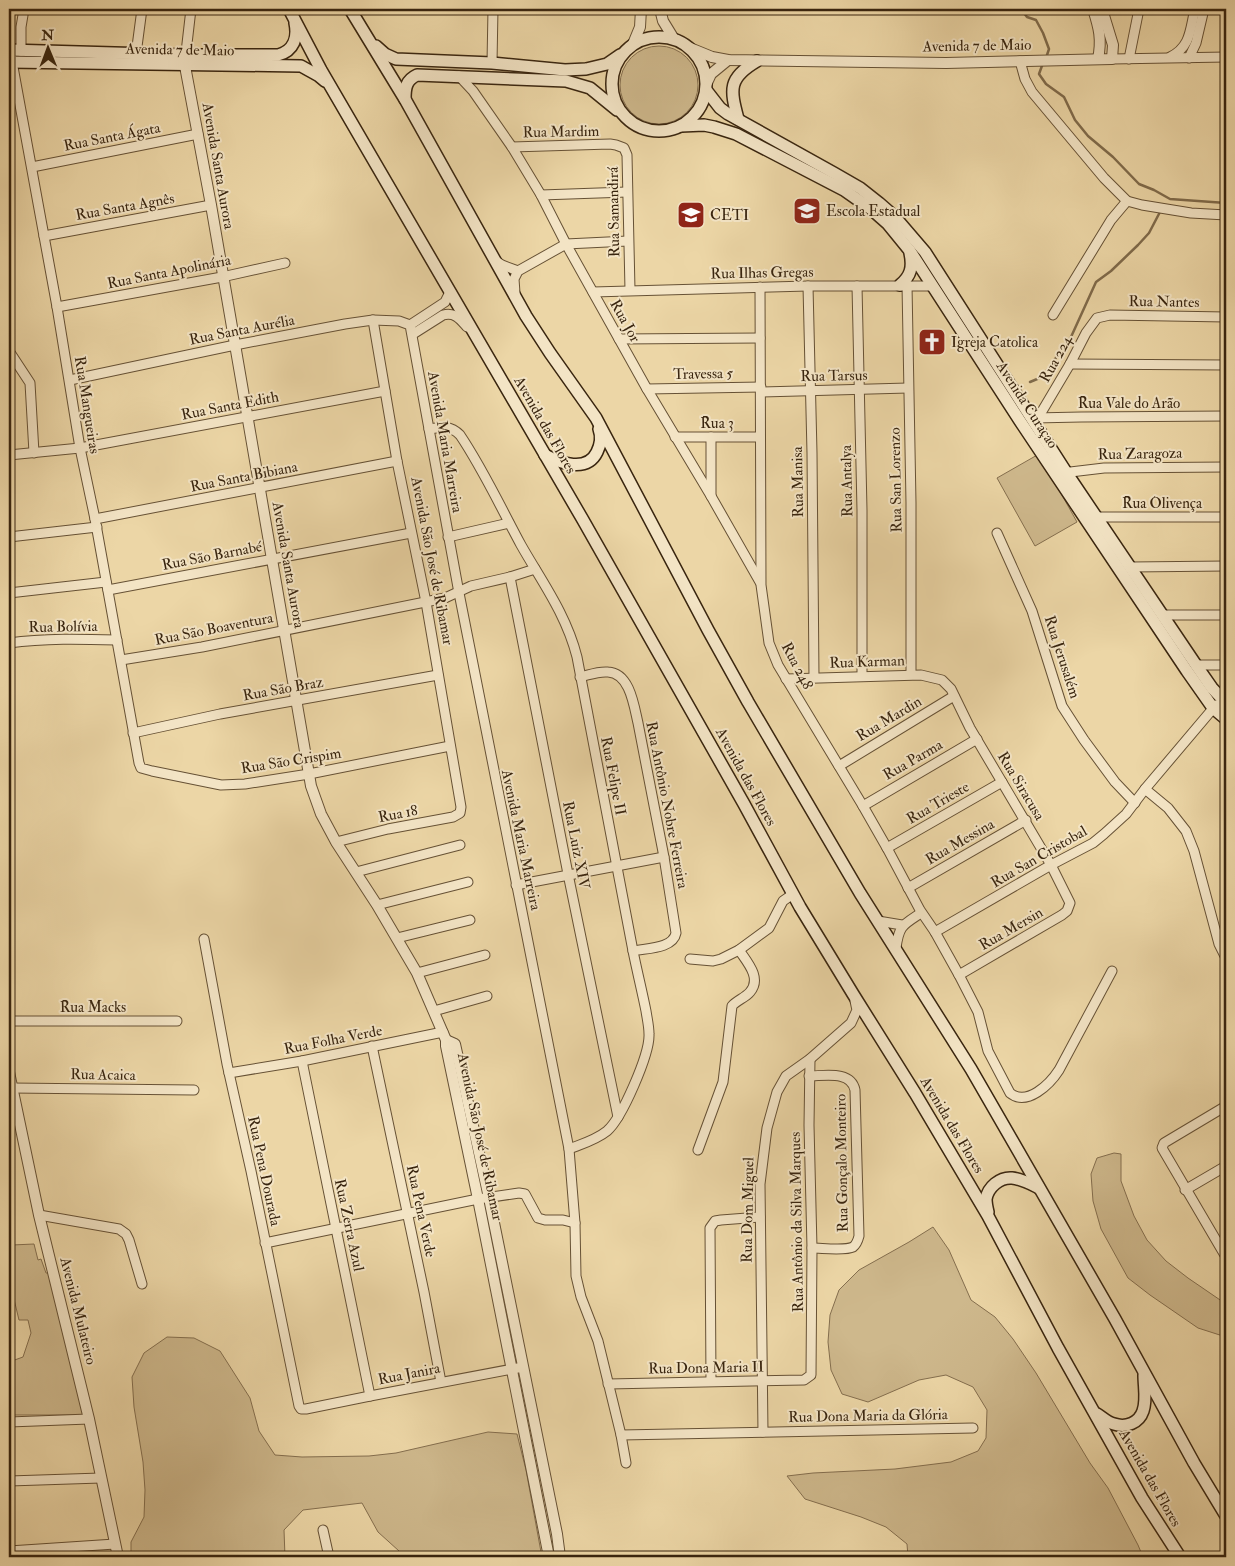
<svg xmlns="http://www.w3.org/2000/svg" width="1235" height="1566" font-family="'IM FELL Double Pica',serif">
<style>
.green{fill:#ceb88c;stroke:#846e4e}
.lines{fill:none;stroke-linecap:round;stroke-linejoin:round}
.stream{stroke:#806b4b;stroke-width:2.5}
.minor-casing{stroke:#665135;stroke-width:11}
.tertiary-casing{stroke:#665135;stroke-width:12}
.secondary-casing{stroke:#39250f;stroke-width:14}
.minor{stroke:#f3e4c5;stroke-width:9}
.tertiary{stroke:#f3e4c5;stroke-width:10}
.secondary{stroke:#f3e4c5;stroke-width:11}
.labels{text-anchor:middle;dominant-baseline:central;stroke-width:4;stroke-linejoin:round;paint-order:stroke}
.street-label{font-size:15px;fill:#39250f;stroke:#f3e4c5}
.poi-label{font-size:15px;fill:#39250f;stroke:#f3e4c5;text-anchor:start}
</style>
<rect width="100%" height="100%" fill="#ecd6a6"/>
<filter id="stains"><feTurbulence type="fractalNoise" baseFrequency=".004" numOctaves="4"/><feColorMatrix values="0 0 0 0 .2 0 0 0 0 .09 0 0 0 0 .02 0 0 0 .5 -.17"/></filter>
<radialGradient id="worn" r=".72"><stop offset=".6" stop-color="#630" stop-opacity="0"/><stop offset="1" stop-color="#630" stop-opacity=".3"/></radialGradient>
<g class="green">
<circle cx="659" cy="85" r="39"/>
<path d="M 1039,454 L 1077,522 L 1035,546 L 997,478 Z"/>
<path d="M 1114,1153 L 1121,1154 L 1121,1181 L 1134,1216 L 1147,1240 L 1166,1261 L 1188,1278 L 1226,1304 L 1226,1337 L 1198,1328 L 1150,1295 L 1128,1278 L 1101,1229 L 1093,1201 L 1091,1174 L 1097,1158 Z"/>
<path d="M 933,1227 L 949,1250 L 971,1300 L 995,1317 L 1013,1339 L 1036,1373 L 1090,1463 L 1108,1488 L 1138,1545 L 1143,1557 L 908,1557 L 907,1544 L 886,1527 L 861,1517 L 805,1499 L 787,1476 L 813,1473 L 895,1469 L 951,1462 L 978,1451 L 986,1438 L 987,1410 L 973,1387 L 946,1375 L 919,1380 L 868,1402 L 842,1394 L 831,1370 L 828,1342 L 830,1315 L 839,1290 L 859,1270 L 909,1242 Z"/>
<path d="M 9,1238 L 12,1245 L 34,1244 L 38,1260 L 41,1259 L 46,1273 L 50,1273 L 83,1415 L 9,1415 L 9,1362 L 23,1357 L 31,1333 L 28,1320 L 19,1320 L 13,1295 L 9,1296 Z"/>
<path d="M 167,1337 L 194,1338 L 220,1351 L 250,1398 L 259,1431 L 275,1455 L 302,1457 L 369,1456 L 396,1453 L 488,1432 L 517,1434 L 526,1470 L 541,1552 L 540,1557 L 404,1557 L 399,1551 L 378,1532 L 362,1503 L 303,1510 L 284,1530 L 285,1557 L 131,1557 L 131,1542 L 144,1517 L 145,1490 L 143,1462 L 134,1407 L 132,1377 L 144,1353 Z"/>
</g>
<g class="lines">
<g class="stream">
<path d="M 1021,9 L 1027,17 L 1036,20 L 1043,33 L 1049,49 L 1046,58"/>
<path d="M 1043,63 L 1039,74 L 1046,84 L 1064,97 L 1075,120 L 1088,136 L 1113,157 L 1139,184 L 1154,190 L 1170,199 L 1226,203"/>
<path d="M 1030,382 L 1042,377 L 1071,337 L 1096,282 L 1111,271 L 1138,245 L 1149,233 L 1161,210"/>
</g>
<defs>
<g id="minor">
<path d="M 21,51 L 21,27 L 24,9"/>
<path d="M 136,54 L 142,9"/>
<path d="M 11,56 L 57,307 L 80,448 L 95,519 L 139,763 L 141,768 L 152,771 L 221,785 L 245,784 L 309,774 L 450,746"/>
<path d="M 1170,57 C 1191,47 1190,29 1195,9"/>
<path d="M 1189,58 L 1196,43 L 1204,9"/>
<path d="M 1112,59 L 1226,57"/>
<path d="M 1129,59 L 1139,9"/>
<path d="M 185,61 L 191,9"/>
<path d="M 1020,61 L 1025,79 L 1032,92 L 1104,178 L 1127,201 L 1142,205 L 1191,213 L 1226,215"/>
<path d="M 492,63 L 493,9"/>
<path d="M 459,76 L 473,91 L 512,147 L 541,195 L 566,244 L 647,389 L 711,496 L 760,582"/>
<path d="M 512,147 L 610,144 L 616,145 L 624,148 L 627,155 L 630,290"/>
<path d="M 32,167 L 198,134"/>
<path d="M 541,195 L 627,192"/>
<path d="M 44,236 L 211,205"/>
<path d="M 496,261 L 502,265 L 518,271"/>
<path d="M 907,285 L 911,503 L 911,674"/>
<path d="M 808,286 L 812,453 L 814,677"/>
<path d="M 857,286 L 862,510 L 862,676"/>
<path d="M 760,287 L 761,585 L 769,643 L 778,665 L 863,806 L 887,848 L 920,910 L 935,932 L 959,975 L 978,1012 L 988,1051 L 1010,1093 C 1027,1107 1050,1084 1059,1070 L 1112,971"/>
<path d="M 593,292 L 808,286 L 931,286"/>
<path d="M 515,293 L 514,279 L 518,271 L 566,244 L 628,241"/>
<path d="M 57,307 L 222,277 L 285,263"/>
<path d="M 1053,315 L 1111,220 L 1127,201"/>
<path d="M 410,325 L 445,302 L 450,292"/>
<path d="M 413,334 L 443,315 C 455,312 460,319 467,327"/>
<path d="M 619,339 L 760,338"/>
<path d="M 9,351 L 30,383 L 34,453"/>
<path d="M 1070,364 L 1226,365"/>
<path d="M 70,380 L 235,345 L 345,324 L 373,320 L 399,321 L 410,325 L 459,593 L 569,1149 L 575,1223 L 576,1276 L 581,1297 L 598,1341 L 621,1435 L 626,1463"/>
<path d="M 647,389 L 761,387"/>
<path d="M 761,392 L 908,388"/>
<path d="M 1034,418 L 1081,417 L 1226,416"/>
<path d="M 1038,418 L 1070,364 L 1086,333 L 1097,318 L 1110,315 L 1226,317"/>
<path d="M 429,429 C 441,427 450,425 460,435 C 483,469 501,508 521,545 C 542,582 566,614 577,657 L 633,951 C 637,971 642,991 646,1011 C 647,1018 649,1026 649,1034 C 650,1054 622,1118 607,1131 C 596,1140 582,1144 569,1149"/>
<path d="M 675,437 L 760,437"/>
<path d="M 9,455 L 80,448 L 385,391"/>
<path d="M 1062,473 L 1104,468 L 1226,467"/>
<path d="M 711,496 L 711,437"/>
<path d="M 1097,517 L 1226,517"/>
<path d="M 95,519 L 397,461"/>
<path d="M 997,533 L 1032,611 L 1062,706 L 1084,740 L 1115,782 L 1135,803"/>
<path d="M 9,537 L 97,527"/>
<path d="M 448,537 L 509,523"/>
<path d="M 1131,567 L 1226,566"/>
<path d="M 510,577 L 568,874 L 618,1117"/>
<path d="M 108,590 L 411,533"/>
<path d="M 9,593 L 106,582"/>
<path d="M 1162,615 L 1226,615"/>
<path d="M 9,643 C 45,638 81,639 117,640"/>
<path d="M 121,660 L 202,647 L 445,598 L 471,586 L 510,577 L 535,569"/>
<path d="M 1196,665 L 1226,665"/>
<path d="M 580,677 C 589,675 598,671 608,672 C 630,673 634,706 638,723 L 664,857 L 676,933 C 673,949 646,948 633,951"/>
<path d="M 786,679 L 921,675 L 942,680 L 951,689 L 970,728 L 1051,865 L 1070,903 L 1067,911 L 1062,915 L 959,975"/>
<path d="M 133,733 L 220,714 L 438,675"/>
<path d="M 839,766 L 954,696"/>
<path d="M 1145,789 L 1168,808 L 1186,831 L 1194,851 L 1219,944 L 1226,958"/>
<path d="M 863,806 L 977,739"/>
<path d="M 336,842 L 388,829 L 453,817 L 460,813 L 461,807 L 426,602 L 397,461 L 373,320"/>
<path d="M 887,848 L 1002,782"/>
<path d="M 356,872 L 460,845"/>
<path d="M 516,885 L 664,857"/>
<path d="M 908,888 L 1026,820"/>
<path d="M 377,905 L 468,882"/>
<path d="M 878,921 L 902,925"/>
<path d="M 935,932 L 1051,865 L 1093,843 L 1104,834 L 1126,814 L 1145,789 L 1216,705"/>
<path d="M 397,938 L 470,920"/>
<path d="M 204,939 L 227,1064 L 251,1171 L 299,1406 L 301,1409 L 306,1409 L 370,1396 L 523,1367"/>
<path d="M 896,948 C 899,925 903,925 921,913"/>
<path d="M 690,959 L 713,961 L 721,959 L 739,950 L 769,928 L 783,901 L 793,894"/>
<path d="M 417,973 L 485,955"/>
<path d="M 434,1011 L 487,996"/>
<path d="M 9,1021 L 177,1021"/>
<path d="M 372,1046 L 424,1292 L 441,1382"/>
<path d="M 302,1061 L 370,1396"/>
<path d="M 229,1073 L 302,1061 L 443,1032"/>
<path d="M 809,1076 C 824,1076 851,1070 855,1090 L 859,1236 C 858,1240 857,1244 853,1247 C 845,1251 822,1248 812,1248"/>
<path d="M 11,1088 L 194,1090"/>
<path d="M 1226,1106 L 1164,1143 L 1162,1148 L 1226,1257"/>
<path d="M 698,1150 L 723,1082 L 732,1006 C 737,1000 745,998 750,992 C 762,978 747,962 739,950"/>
<path d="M 1185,1190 L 1226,1166"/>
<path d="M 39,1215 L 119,1229 L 126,1234 L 129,1240 L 142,1284"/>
<path d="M 265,1243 L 478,1199 L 519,1193 L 525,1194 L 538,1218 L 545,1220 L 563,1220 L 575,1223"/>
<path d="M 711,1381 L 710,1228 L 715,1221 L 721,1220 L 760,1217"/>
<path d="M 608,1384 L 804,1380 L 811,1375 L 812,1248 L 809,1125 L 810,1059"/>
<path d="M 9,1422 L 89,1419"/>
<path d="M 763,1432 L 760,1184 L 767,1128 L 777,1092 L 786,1076 L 810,1059 L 851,1023 L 857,1010 L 855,1001"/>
<path d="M 621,1435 L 973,1428"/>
<path d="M 9,1481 L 101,1478"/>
<path d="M 323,1530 L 329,1557"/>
<path d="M 9,1551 L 115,1544"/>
</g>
<g id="tertiary">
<path d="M 660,9 L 663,21 L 674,39"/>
<path d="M 1093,9 C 1099,28 1102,39 1098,59"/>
<path d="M 633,44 L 640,27 L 641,9"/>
<path d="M 690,48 L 712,57 L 728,60 L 946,63 L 1112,59 L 1113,45 L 1102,9"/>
<path d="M 185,66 L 211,205 L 311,786 L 321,814 L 336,842 L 377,905 L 417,973 L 446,1040 L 446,1046 L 478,1199 L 549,1557"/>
<path d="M 706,85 L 711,74 L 728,60"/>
<path d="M 446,1040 L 455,1044 L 489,1198 L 557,1534 L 560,1557"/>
<path d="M 9,1072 L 39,1215 L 89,1419 L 118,1557"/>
</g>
<g id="secondary">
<path d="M 289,9 L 321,70 L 583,520 L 744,804 L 800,907 L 853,994 L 915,1093 L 988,1216 L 1058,1348 L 1142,1498 L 1180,1557"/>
<path d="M 350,9 L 406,101 L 526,316 L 550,353 L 596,418 L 708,630 L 748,702 L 860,893 L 971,1069 L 1115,1319 L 1194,1463 L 1226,1516"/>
<circle cx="659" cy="84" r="47"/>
<path d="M 376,46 L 385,54 L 396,59 L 492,63 L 565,70 L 586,69 L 607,64 L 620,55"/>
<path d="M 9,50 L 185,55 L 278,55 C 294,51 298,37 295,23"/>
<path d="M 9,62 L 301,66 L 319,76 L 325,81"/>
<path d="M 706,90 L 720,108 L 728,114 L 834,173 L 860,188 L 879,203 L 895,217 L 925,252 L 1066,472 L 1196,665 L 1212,688 L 1226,703"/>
<path d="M 405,99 C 405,88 406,80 417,75 L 566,81 L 590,88 L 617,110"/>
<path d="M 738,119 C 730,89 728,78 757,61"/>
<path d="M 681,126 L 704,125 L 714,127 L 736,134 L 844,190 L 871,209 L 888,224 L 910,251 L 1020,421 L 1187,671 L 1213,708 L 1226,719"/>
<path d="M 900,285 C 911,276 913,267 910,253"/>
<path d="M 545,455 C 560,463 587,473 597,452 C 601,444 602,437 599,429"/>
<path d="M 988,1212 C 987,1208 986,1203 986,1199 C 988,1187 1000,1177 1012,1178 C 1022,1179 1031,1184 1039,1188"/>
<path d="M 1097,1414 C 1102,1417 1108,1423 1114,1424 C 1126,1428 1139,1423 1143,1411 C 1147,1400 1144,1387 1144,1375"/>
</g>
</defs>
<use href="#minor" class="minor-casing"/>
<use href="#tertiary" class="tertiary-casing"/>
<use href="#secondary" class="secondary-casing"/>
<use href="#minor" class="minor"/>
<use href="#tertiary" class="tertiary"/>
<use href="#secondary" class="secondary"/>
</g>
<defs>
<symbol id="school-square" viewBox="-11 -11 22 22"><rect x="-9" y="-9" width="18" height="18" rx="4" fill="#8f2418" stroke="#f3e4c5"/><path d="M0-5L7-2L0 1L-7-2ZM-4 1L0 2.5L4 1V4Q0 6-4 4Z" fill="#fff"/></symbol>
<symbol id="church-square" viewBox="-11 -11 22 22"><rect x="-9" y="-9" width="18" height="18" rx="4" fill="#8f2418" stroke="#f3e4c5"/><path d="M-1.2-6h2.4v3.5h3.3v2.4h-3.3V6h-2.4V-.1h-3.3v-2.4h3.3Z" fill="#fff"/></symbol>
</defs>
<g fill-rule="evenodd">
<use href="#school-square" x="791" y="195" width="32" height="32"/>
<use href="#school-square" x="675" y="199" width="32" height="32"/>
<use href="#church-square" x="916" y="326" width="32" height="32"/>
</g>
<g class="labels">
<g class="street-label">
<text transform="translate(977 46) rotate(-1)">Avenida 7 de Maio</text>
<text transform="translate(180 50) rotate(1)">Avenida 7 de Maio</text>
<text transform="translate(561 132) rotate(-1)">Rua Mardim</text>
<text transform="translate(112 137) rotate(-11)">Rua Santa Ágata</text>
<text transform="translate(218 166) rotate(80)">Avenida Santa Aurora</text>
<text transform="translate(125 207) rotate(-10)">Rua Santa Agnês</text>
<text transform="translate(614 212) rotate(-91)">Rua Samandirá</text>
<text transform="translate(169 272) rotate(-11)">Rua Santa Apolinária</text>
<text transform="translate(762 273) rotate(-1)">Rua Ilhas Gregas</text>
<text transform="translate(1164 302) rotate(1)">Rua Nantes</text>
<text transform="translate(625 321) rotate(61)">Rua Jor</text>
<text transform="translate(242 330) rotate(-11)">Rua Santa Aurélia</text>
<text transform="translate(1056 359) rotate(-61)">Rua 224</text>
<text transform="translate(703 374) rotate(-1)">Travessa 5</text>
<text transform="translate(834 376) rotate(-1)">Rua Tarsus</text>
<text x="1129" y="403">Rua Vale do Arão</text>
<text transform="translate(87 405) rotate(81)">Rua Mangueiras</text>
<text transform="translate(1027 405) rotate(57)">Avenida Curaçao</text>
<text transform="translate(230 406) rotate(-11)">Rua Santa Edith</text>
<text x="717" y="423">Rua 3</text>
<text transform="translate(545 425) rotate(60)">Avenida das Flores</text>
<text transform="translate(445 442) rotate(80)">Avenida Maria Marreira</text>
<text transform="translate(1140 454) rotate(-1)">Rua Zaragoza</text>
<text transform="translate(244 477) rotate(-11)">Rua Santa Bibiana</text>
<text transform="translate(896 480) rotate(-91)">Rua San Lorenzo</text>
<text transform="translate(847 481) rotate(-91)">Rua Antalya</text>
<text transform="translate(798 482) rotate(-91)">Rua Manisa</text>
<text x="1162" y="503">Rua Olivença</text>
<text transform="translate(212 556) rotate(-11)">Rua São Barnabé</text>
<text transform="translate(432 561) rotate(79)">Avenida São José de Ribamar</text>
<text transform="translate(288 565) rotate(80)">Avenida Santa Aurora</text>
<text transform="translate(63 627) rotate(-1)">Rua Bolívia</text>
<text transform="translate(214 629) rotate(-11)">Rua São Boaventura</text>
<text transform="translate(1062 657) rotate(72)">Rua Jerusalém</text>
<text transform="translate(867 662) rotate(-2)">Rua Karman</text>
<text transform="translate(797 666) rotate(62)">Rua 248</text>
<text transform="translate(283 689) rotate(-10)">Rua São Braz</text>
<text transform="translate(889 719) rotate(-31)">Rua Mardin</text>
<text transform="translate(913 760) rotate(-30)">Rua Parma</text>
<text transform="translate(291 761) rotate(-9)">Rua São Crispim</text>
<text transform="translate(613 776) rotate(79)">Rua Felipe II</text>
<text transform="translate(746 777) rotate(61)">Avenida das Flores</text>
<text transform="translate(1021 786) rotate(59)">Rua Siracusa</text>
<text transform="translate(938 803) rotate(-30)">Rua Trieste</text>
<text transform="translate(667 805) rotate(79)">Rua Antônio Nobre Ferreira</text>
<text transform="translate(398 814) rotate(-11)">Rua 18</text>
<text transform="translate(521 840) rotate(78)">Avenida Maria Marreira</text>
<text transform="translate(960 842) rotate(-30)">Rua Messina</text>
<text transform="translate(576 845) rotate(79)">Rua Luiz XIV</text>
<text transform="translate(1039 857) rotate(-30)">Rua San Cristobal</text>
<text transform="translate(1011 929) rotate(-30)">Rua Mersin</text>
<text x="93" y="1007">Rua Macks</text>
<text transform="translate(333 1040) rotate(-11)">Rua Folha Verde</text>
<text transform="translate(103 1075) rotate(1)">Rua Acaica</text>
<text transform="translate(952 1125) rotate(59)">Avenida das Flores</text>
<text transform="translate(480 1137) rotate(78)">Avenida São José de Ribamar</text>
<text transform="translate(842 1163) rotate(-91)">Rua Gonçalo Monteiro</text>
<text transform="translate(264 1171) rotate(78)">Rua Pena Dourada</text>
<text transform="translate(748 1210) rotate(-89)">Rua Dom Miguel</text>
<text transform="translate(421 1211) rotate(78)">Rua Pena Verde</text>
<text transform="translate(797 1222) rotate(-91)">Rua Antônio da Silva Marques</text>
<text transform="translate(349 1225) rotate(78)">Rua Zerra Azul</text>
<text transform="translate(78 1311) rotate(76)">Avenida Mulateiro</text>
<text transform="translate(706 1368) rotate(-1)">Rua Dona Maria II</text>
<text transform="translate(409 1374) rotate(-11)">Rua Janira</text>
<text transform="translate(868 1416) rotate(-1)">Rua Dona Maria da Glória</text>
<text transform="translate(1150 1478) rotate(60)">Avenida das Flores</text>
</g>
<g class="poi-label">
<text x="826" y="211">Escola Estadual</text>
<text x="710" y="215">CETI</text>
<text x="951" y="342">Igreja Catolica</text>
</g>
</g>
<rect width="1235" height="1566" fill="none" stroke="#ecd6a6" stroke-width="30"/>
<rect x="10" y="10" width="1215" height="1546" fill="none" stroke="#39250f" stroke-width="2.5"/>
<rect x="15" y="15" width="1205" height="1536" fill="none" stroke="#39250f"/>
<g transform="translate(48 48) rotate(359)" stroke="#f3e4c5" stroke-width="4" paint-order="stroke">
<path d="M0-4L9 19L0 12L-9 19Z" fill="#39250f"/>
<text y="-8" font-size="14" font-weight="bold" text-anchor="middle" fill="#39250f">N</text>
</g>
<rect width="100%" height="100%" filter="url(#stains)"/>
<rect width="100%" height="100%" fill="url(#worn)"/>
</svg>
